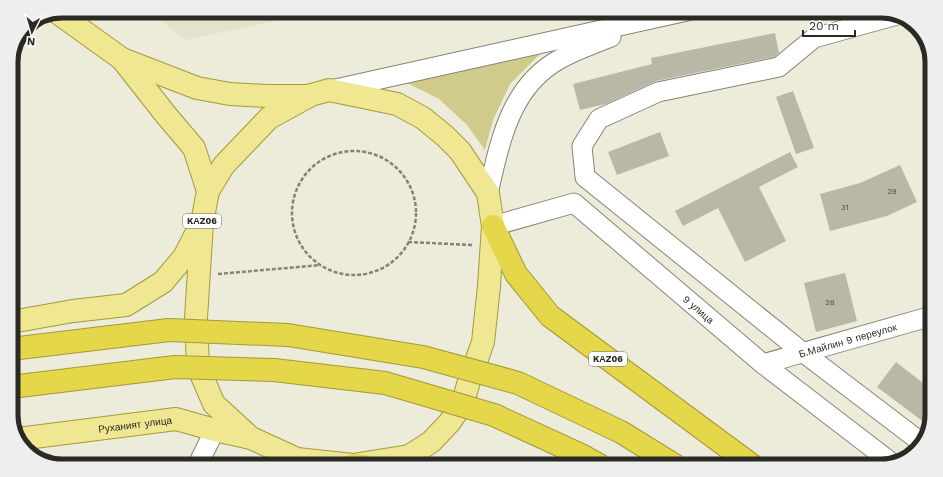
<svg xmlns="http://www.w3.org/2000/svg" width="943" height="477" font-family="'Work Sans',sans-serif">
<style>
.built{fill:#e3e2ca}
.green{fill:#d0ca8b}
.building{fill:#b9b8a7}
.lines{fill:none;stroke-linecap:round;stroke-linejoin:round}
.minor-casing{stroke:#858475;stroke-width:21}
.major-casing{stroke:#a39a3c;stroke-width:24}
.highway-casing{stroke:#a39a3c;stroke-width:24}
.path{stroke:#848378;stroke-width:2.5;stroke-dasharray:4 2;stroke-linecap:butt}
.minor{stroke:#fff;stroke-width:19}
.major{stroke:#efe792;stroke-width:22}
.highway{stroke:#e4d749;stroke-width:22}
.highway-bridge-casing{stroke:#a39a3c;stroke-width:24;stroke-linecap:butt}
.highway-bridge{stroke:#e4d749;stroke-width:22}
.labels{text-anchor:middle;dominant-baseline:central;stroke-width:3;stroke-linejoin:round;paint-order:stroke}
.number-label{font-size:8px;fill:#4e4d44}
.shield{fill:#fff;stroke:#6a6965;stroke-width:1}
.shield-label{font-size:9px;font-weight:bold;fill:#2a2923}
.street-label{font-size:10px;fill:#2a2923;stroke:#fff}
.rim{fill:none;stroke:#2a2923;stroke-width:5}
</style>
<rect width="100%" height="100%" fill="#edecdb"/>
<path class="built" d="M 148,11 L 322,11 L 186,40 Z"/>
<path class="green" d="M 582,31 L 539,55 L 510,84 L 493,120 L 485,150 L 467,125 L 439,99 L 409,84 L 378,75 Z"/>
<g class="building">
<path d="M 775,33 L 779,53 L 774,57 L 656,81 L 606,104 L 580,110 L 573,84 L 652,64 L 651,58 Z"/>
<path d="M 793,91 L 814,148 L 796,154 L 776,97 Z"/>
<path d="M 660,132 L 669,156 L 617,175 L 608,152 Z"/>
<path d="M 790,152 L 798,167 L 759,187 L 786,241 L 745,262 L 718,208 L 683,226 L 675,211 Z"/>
<path d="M 900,165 L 917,202 L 887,216 L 830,231 L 820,194 L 860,183 Z"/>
<path d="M 845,273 L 857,321 L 816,332 L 804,283 Z"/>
<path d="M 896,362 L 932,390 L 932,415 L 929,426 L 877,387 Z"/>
</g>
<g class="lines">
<defs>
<g id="minor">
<path d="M 897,15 L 814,38 L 779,67 L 658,92 L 599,119 L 582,146 L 585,177 L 796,347 L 922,443"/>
<path d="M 331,90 L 687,11"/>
<path d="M 488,193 C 500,142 510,86 560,59 C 576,50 594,44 611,37"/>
<path id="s1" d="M 493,226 L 574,203 L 763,364 L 892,463"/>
<path id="s2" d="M 763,364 L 932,316"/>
<path d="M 197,466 L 215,430"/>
</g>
<g id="major">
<path d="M 58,13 L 122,59 L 197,88 L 230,94 L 267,96 L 308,96"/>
<path d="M 122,59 L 166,115 L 194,148 L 208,191"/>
<path d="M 329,90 L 397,104 L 423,118 L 445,136 L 460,151 L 488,193 L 493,226 L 489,286 L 483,342 L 469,381 L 463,403 L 449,423 L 431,442 L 409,456 L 353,465 L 297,459 L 251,438 L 214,404 L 198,367 L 196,318 L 202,223 L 208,191 L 224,165 L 269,118 L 311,95 Z"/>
<path d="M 11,322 L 73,311 L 126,305 L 163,282 L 184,257 L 198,230"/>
<path id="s3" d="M 18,439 L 176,419 L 215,430 L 251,438"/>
</g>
<g id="highway">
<path d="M 493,226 L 516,274 L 550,316 L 753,466"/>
<path d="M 353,465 L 364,466"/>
</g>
</defs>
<use href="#minor" class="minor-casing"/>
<use href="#major" class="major-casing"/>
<use href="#highway" class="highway-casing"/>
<g class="path">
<circle cx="354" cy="213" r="62"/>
<path d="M 408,242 L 472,245"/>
<path d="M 218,274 L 321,265"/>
</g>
<use href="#minor" class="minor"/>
<use href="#major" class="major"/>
<use href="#highway" class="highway"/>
<defs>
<g id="highway-bridge">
<path d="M 11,349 L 169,330 L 288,335 L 423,357 L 518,383 L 621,432 L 676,466"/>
<path d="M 11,387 L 175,367 L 274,370 L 385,383 L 494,415 L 583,456 L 601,466"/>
</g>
</defs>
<use href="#highway-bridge" class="highway-bridge-casing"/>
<use href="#highway-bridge" class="highway-bridge"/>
</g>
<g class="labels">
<g class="number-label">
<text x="892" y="191">29</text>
<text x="845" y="207">31</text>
<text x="830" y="302">28</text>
</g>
<g class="shield">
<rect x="183" y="214" width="38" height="14" rx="3"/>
<rect x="589" y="352" width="38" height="14" rx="3"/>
</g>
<g class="shield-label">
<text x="202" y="221">KАZ06</text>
<text x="608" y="359">KАZ06</text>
</g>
<g class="street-label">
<text stroke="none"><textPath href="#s1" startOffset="248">9 улица</textPath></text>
<text stroke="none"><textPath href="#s2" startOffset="88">Б.Майлин 9 переулок</textPath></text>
<text stroke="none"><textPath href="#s3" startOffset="118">Руханият улица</textPath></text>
</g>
</g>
<path d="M0 0H943V477H0ZM62 18H881A44 44 0 0 1 925 62V415A44 44 0 0 1 881 459H62A44 44 0 0 1 18 415V62A44 44 0 0 1 62 18Z" fill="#eeeeed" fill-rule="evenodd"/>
<path class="rim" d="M62 18H881A44 44 0 0 1 925 62V415A44 44 0 0 1 881 459H62A44 44 0 0 1 18 415V62A44 44 0 0 1 62 18Z"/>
<g transform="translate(32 32) rotate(185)" stroke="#ffffff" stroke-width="3" paint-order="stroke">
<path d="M0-3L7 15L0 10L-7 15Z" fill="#2a2923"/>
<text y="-6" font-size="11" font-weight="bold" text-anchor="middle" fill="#2a2923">N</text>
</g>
<path d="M803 30v6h52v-6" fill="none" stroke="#2a2923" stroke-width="2"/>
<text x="809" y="30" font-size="12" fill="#2a2923" stroke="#ffffff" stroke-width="3" paint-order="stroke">20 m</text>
</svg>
